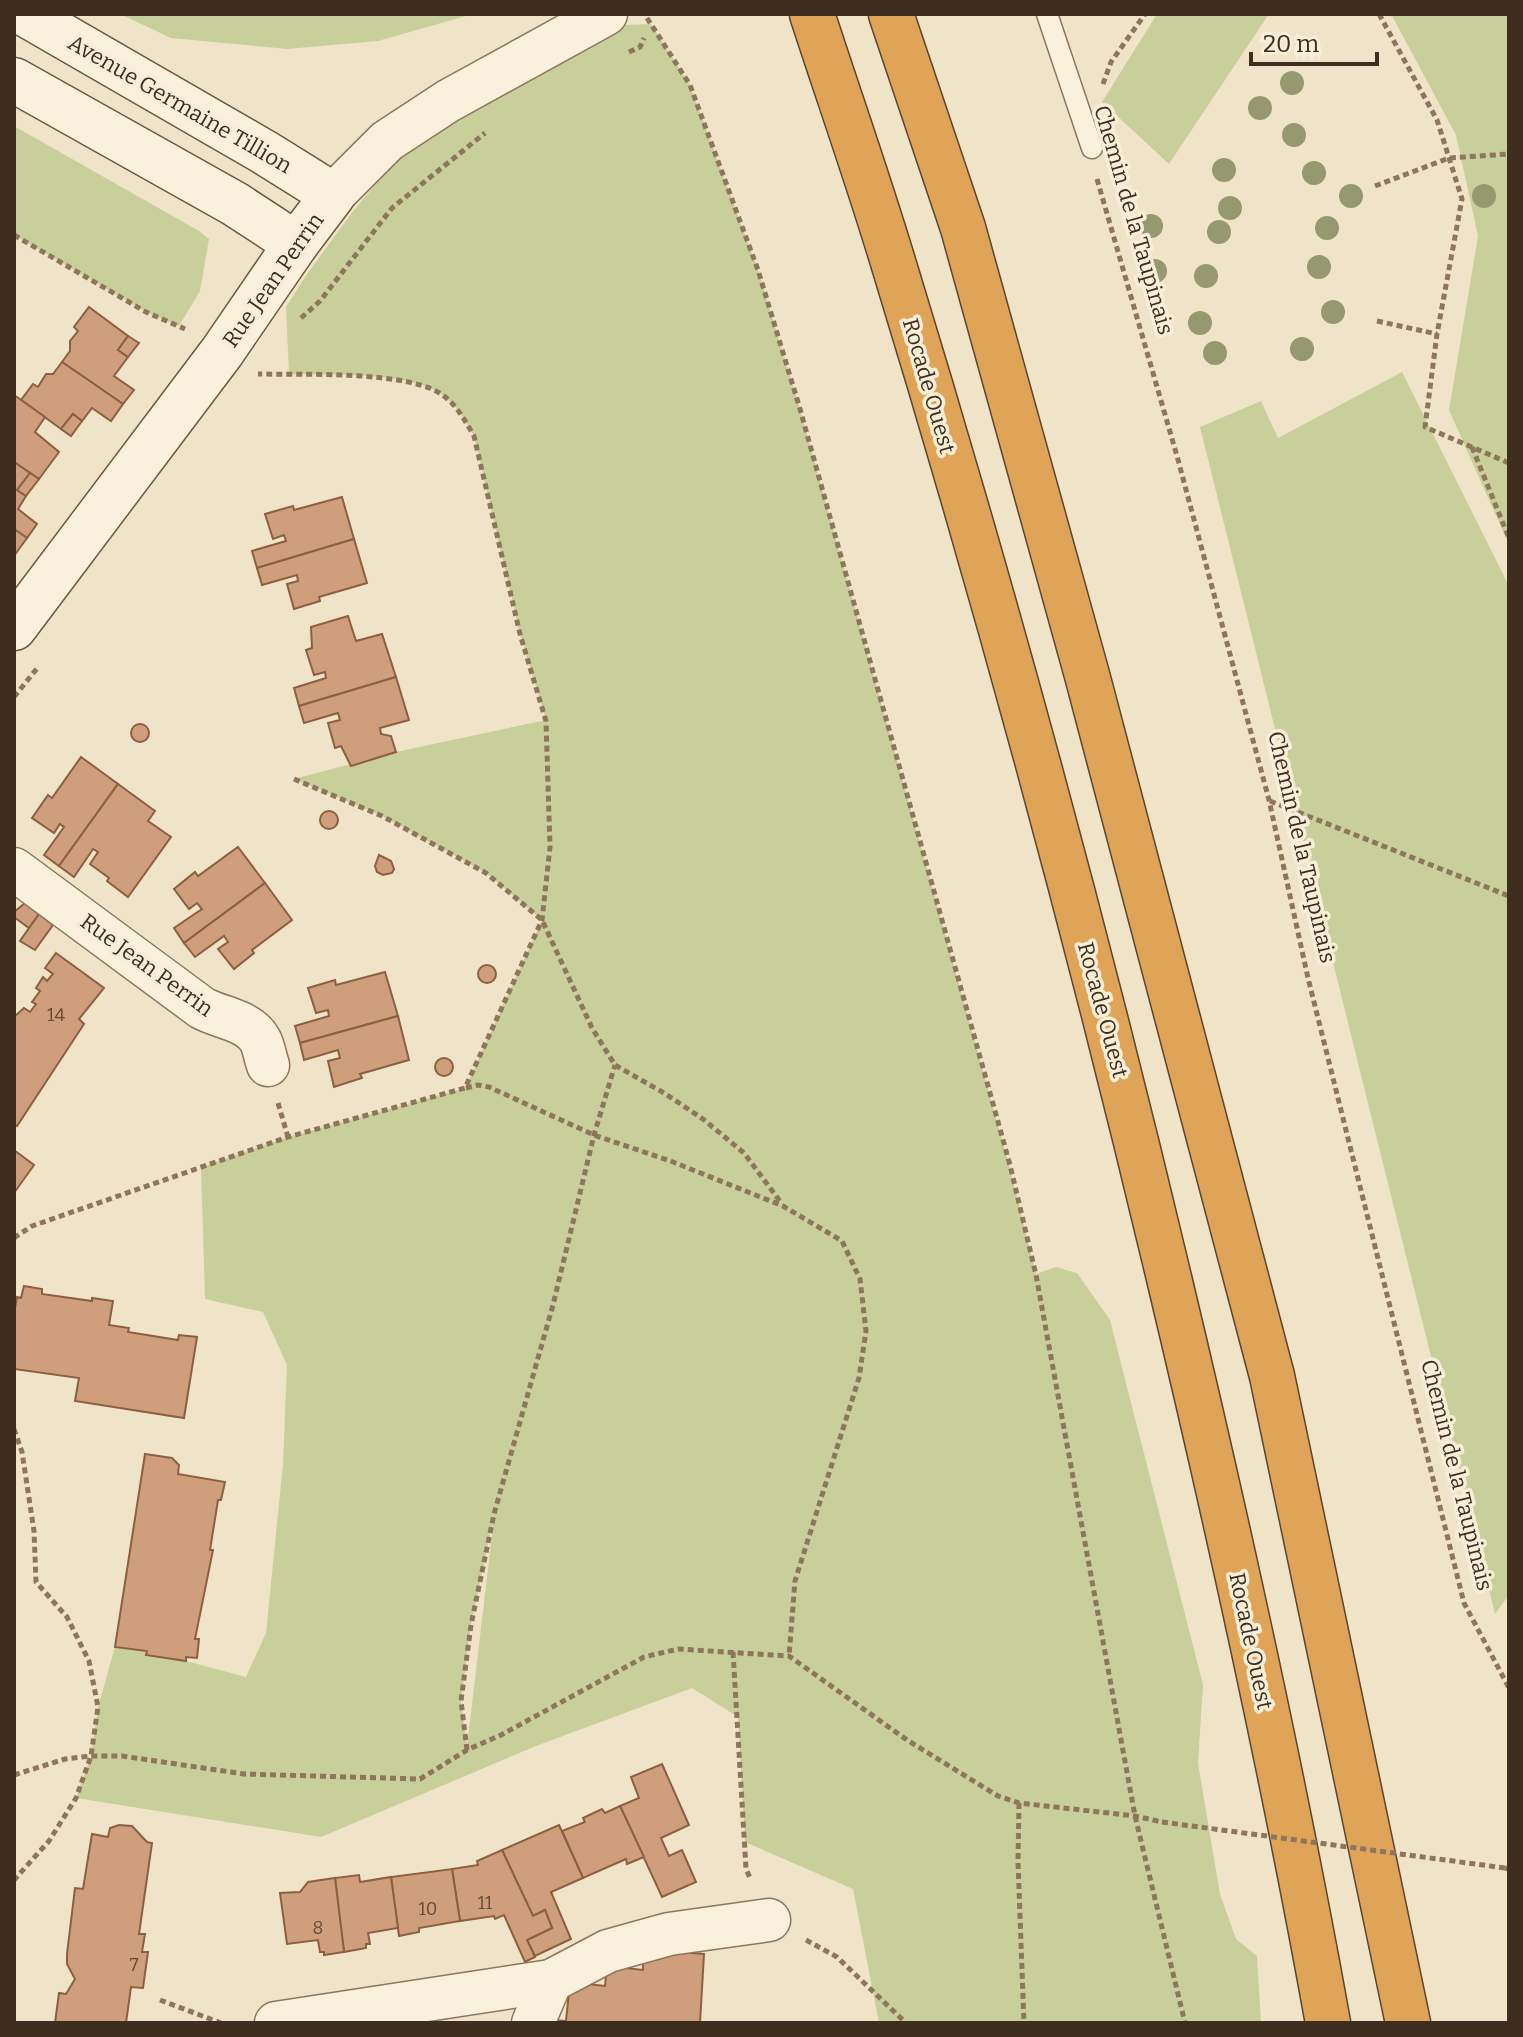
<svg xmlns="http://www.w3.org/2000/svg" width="1523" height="2037" font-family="Bitter,serif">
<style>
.green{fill:#c9cf9b;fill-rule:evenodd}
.building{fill:#cf9f7d;stroke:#8d5f41;stroke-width:2}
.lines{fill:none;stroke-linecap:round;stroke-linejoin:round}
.lane-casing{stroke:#8d765c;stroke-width:23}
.street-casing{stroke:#8d765c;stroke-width:45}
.secondary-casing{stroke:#6f573f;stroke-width:47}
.highway-casing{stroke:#5b4430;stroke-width:47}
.path{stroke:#8d765c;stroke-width:5;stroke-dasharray:6 4;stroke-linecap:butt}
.lane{stroke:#faf1dc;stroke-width:20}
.street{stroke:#faf1dc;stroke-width:42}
.secondary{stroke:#faf1dc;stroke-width:44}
.highway{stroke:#e0a458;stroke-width:44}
.path-bridge{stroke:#8d765c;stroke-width:5;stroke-dasharray:6 4;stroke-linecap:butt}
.tree{fill:#96986f}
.labels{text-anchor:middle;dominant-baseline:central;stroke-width:7;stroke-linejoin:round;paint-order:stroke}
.number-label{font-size:18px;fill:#624a37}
.street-label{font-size:22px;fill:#3d2e20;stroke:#f7eed8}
</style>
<rect width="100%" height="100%" fill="#f0e4c8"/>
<g class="green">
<path d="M 120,14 L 473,14 L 378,41 L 287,49 L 171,38 Z"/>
<path d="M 1157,14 L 1269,14 L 1169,164 L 1102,102 Z"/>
<path d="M 1391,14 L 1509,14 L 1509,545 L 1449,410 L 1478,236 L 1456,135 Z"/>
<path d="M 651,24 L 690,85 L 758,270 L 800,409 L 1009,1165 L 1036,1274 L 1056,1267 L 1077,1273 L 1110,1320 L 1203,1685 L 1198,1763 L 1220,1894 L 1236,1939 L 1257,1956 L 1261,2023 L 879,2023 L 853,1889 L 745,1842 L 738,1717 L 692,1688 L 536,1746 L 321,1837 L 76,1798 L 91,1756 L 98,1707 L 115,1647 L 147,1651 L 147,1655 L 186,1661 L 246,1677 L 266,1633 L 283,1464 L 287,1365 L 263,1312 L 205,1299 L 201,1167 L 288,1137 L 465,1088 L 542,920 L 486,873 L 382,816 L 294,779 L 396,752 L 546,720 L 520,634 L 474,436 C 465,421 458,407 444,396 C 410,370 331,376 289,374 L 286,307 L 307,274 L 354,210 L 392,165 L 436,128 L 625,25 ZM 492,1526 L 493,1527 L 467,1746 L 461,1701 L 471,1625 Z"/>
<path d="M 14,126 L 199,231 L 209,239 L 200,291 L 179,326 L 146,312 L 14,235 Z"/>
<path d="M 1402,372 L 1509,586 L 1509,1595 L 1495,1614 L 1200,427 L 1261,401 L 1278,438 Z"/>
</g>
<g class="building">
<path d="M 89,307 L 128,336 L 118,350 L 128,357 L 114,376 L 134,390 L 123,404 L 62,362 L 70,351 L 70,341 L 78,331 L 74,327 Z"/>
<path d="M 128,336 L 139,343 L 128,357 L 118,350 Z"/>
<path d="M 62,362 L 123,404 L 111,421 L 92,408 L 82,421 L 73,414 L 61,429 L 21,400 L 33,384 L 38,387 L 46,374 L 53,374 Z"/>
<path d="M 14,395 L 45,417 L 35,432 L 59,452 L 39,479 L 14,462 Z"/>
<path d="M 73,414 L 82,421 L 71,436 L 61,429 Z"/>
<path d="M 14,462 L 30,473 L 17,490 L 26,496 L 18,509 L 37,524 L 27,538 L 14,529 Z"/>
<path d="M 30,473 L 39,479 L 26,496 L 17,490 Z"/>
<path d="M 342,497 L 354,539 L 257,568 L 252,551 L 286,541 L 284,535 L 273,539 L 265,514 L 293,506 L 294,510 Z"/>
<path d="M 14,529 L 27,538 L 14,556 Z"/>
<path d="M 354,539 L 367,583 L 319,597 L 320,601 L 294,609 L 287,584 L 298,581 L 297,575 L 262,585 L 257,568 Z"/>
<path d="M 348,616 L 356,641 L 382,634 L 396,677 L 299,706 L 294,688 L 326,678 L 325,672 L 314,675 L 306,650 L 312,648 L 311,627 Z"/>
<path d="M 396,677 L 409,720 L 380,728 L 381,734 L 391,736 L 396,752 L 351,766 L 341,746 L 335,748 L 328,723 L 340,720 L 338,713 L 304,723 L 299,706 Z"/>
<circle cx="140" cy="733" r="9"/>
<path d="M 81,757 L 118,784 L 59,866 L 44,855 L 64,827 L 60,824 L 54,833 L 32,818 L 48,795 L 52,798 Z"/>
<path d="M 118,784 L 155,811 L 148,821 L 171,837 L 128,897 L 107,881 L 109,878 L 90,864 L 98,852 L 93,849 L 74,877 L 59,866 Z"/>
<circle cx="329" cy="820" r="9"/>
<path d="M 238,847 L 265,883 L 184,943 L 174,928 L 202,909 L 197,903 L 189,909 L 174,889 L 195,872 L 198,876 Z"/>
<path d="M 379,855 L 391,861 L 394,869 L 392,873 L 383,875 L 377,872 L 375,866 Z"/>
<path d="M 265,883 L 292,920 L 252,950 L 254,953 L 234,969 L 218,949 L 228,942 L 224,936 L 195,957 L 184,943 Z"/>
<path d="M 25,903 L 39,914 L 29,928 L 14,917 L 14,912 Z"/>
<path d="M 39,914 L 53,925 L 35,950 L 20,941 Z"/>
<path d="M 56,953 L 104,988 L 79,1019 L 84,1024 L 17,1126 L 14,1124 L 14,1017 L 24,1008 L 30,1012 L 36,1004 L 32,1002 L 40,991 L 36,988 L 43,977 L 47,981 L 53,974 L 45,968 Z"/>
<circle cx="487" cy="974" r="9"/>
<path d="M 385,972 L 398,1016 L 300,1043 L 295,1026 L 329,1016 L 328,1010 L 316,1013 L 308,988 L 335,980 L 336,985 Z"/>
<path d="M 398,1016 L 409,1060 L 360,1074 L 362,1078 L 334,1087 L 328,1061 L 340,1058 L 338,1050 L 304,1060 L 300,1043 Z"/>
<circle cx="444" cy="1067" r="9"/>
<path d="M 14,1150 L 34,1165 L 14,1193 Z"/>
<path d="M 24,1286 L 42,1289 L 42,1294 L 92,1301 L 92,1298 L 113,1301 L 109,1325 L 129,1328 L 128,1332 L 178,1340 L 179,1335 L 197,1337 L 184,1418 L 75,1401 L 79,1378 L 14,1369 L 14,1314 L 17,1297 L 21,1298 Z"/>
<path d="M 145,1454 L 172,1458 L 179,1465 L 178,1474 L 225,1482 L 221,1500 L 218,1500 L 210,1550 L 213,1550 L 195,1639 L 199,1639 L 197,1658 L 186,1657 L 186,1661 L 146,1655 L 147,1651 L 115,1647 Z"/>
<path d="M 662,1764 L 689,1825 L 661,1838 L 669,1856 L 682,1850 L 696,1882 L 662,1897 L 620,1806 L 639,1798 L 631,1777 Z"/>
<path d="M 620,1806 L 644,1857 L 627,1864 L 626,1859 L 583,1878 L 562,1831 L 585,1822 L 583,1818 L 602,1809 L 605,1813 Z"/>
<path d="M 119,1825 L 132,1826 L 147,1842 L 152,1843 L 139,1934 L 145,1934 L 142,1952 L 148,1952 L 143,1988 L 131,1987 L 126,2023 L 55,2023 L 59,1993 L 66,1994 L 75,1979 L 67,1964 L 67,1954 L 75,1888 L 83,1889 L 92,1834 L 108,1837 L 110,1828 Z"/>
<path d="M 559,1825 L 583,1878 L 551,1892 L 571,1939 L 535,1956 L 527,1940 L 552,1928 L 545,1910 L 533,1916 L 502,1850 Z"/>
<path d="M 502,1850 L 533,1916 L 545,1910 L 552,1928 L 527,1940 L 535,1957 L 525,1962 L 504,1915 L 495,1919 L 494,1916 L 460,1921 L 452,1869 L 478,1865 L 477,1861 Z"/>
<path d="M 452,1869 L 460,1921 L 419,1928 L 419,1932 L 399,1936 L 391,1877 Z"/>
<path d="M 359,1875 L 360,1882 L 391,1877 L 398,1928 L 368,1933 L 370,1944 L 366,1944 L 366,1948 L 344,1952 L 335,1878 Z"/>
<path d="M 335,1878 L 344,1952 L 324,1955 L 324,1952 L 320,1952 L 318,1940 L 287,1944 L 280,1893 L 300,1892 L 308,1882 Z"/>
<path d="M 643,1949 L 704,1954 L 700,2023 L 540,2023 L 540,2019 L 566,2021 L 570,1982 L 605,1986 L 607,1966 L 643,1970 Z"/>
</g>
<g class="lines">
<defs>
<path id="lane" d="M 1047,14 L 1092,148"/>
<g id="street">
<path d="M 333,195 L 387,141 L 448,101 L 606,14"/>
<path d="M 14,869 L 202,1008 C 220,1018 249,1020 260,1040 C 264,1047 265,1057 268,1065"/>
<path d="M 276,2023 L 551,1981"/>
<path d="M 533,2023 L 551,1981 L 608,1951 L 669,1934 L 769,1920"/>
</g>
<g id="secondary">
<path d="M 14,80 L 235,204 L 296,244"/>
<path d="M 14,628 L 222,352 L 296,244 L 333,195 L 264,152 L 25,14"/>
</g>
<g id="highway">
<path d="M 812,14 C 839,97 868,179 893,262 C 996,598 1088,937 1169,1278 C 1228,1525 1283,1773 1328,2023"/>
<path d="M 891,14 L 963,228 L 1087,675 L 1272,1376 L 1408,2023"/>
</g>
</defs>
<use href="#lane" class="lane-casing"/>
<use href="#street" class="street-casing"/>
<use href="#secondary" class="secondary-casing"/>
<use href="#highway" class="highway-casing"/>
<g class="path">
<path d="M 1379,14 L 1437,120 L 1462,199 L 1437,334 L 1425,427 L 1509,463"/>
<path d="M 647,18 L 690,85 L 758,270 L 800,409 L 1010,1165 L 1036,1275 L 1135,1816 L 1185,2023"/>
<path d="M 629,52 L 640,47 L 644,38"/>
<path d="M 1103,84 L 1111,62 L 1145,14"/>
<path d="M 1097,179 L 1177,456 L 1269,800 L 1308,978 L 1464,1603 L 1509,1688"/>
<path d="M 1375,186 L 1449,158 L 1509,154"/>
<path d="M 14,235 L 146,312 L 185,329"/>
<path d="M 301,318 L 320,301 L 392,208 L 485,133"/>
<path d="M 1377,321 L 1437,334"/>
<path d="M 1472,447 L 1509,538"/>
<path d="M 14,697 L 39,666"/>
<path d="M 294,779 L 382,816 L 486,873 L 542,920 L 592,1028 L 615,1065 L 664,1093 L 703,1119 L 744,1153 L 782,1204"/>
<path d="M 1270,801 L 1509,896"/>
<path d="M 466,1088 L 478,1085 L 489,1087 L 594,1135 L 673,1162 L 783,1206 L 842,1241 L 860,1279 L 866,1331 L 859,1378 L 795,1581 L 789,1656"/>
<path d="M 278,1103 L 288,1137"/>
<path d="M 14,1238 L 32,1226 L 288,1137 L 465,1088 L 542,920 L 550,847 L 546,721 L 520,634 L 474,436 C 465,421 458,407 444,396 C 410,370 302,375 258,374"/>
<path d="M 14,1429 L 22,1452 L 34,1531 L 36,1582 L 67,1617 L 89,1661 L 98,1707 L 91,1756 L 76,1798 L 49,1841 L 14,1880"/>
<path d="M 733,1652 L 746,1869 L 751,1880"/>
<path d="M 467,1750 L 461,1701 L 471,1625 L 494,1514 L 553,1305 L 594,1135 L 615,1065"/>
<path d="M 14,1775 L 65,1759 L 91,1756 L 122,1756 L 244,1774 L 420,1779 L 467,1750 L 501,1735 L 644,1657 L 678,1649 L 789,1656 L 907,1740 L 998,1796 L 1019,1803 L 1135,1816 L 1162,1822"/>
<path d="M 1019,1803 L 1018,1862 L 1024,2023"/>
<path d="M 1505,1868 L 1509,1869"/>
<path d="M 806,1940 L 837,1957 L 906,2023"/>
<path d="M 160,2000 L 221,2023"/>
</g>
<use href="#lane" class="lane"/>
<use href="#street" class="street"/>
<use href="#secondary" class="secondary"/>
<use href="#highway" class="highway"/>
<path class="path-bridge" d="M 1162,1822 L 1505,1868"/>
</g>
<g class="tree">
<circle cx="1292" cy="83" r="12"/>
<circle cx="1260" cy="108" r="12"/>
<circle cx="1294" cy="135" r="12"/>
<circle cx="1224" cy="170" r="12"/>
<circle cx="1314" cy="173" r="12"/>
<circle cx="1351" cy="196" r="12"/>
<circle cx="1484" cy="196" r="12"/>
<circle cx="1230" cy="208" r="12"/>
<circle cx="1151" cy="226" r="12"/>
<circle cx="1327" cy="228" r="12"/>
<circle cx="1219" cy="232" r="12"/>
<circle cx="1319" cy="267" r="12"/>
<circle cx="1155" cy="271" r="12"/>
<circle cx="1206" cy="276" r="12"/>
<circle cx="1333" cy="312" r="12"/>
<circle cx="1200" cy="323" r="12"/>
<circle cx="1302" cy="349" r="12"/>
<circle cx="1215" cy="353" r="12"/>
</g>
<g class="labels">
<g class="number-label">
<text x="56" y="1015">14</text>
<text x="485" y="1903">11</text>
<text x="428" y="1909">10</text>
<text x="318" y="1928">8</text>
<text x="134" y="1965">7</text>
</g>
<g class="street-label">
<text transform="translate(180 104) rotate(30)">Avenue Germaine Tillion</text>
<text transform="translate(1134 220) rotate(74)">Chemin de la Taupinais</text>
<text transform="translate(273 280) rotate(-55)">Rue Jean Perrin</text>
<text transform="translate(929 386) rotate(74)">Rocade Ouest</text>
<text transform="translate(1302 847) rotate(77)">Chemin de la Taupinais</text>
<text transform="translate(147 965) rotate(36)">Rue Jean Perrin</text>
<text transform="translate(1103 1010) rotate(75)">Rocade Ouest</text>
<text transform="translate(1457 1475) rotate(76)">Chemin de la Taupinais</text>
<text transform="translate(1251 1641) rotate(78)">Rocade Ouest</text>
</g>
</g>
<rect width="1523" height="2037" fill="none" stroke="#3d2e20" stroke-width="32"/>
<path d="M1251 52v12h126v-12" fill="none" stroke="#3d2e20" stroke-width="4"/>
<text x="1263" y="52" font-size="24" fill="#3d2e20" stroke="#f7eed8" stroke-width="6" paint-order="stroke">20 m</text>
</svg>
